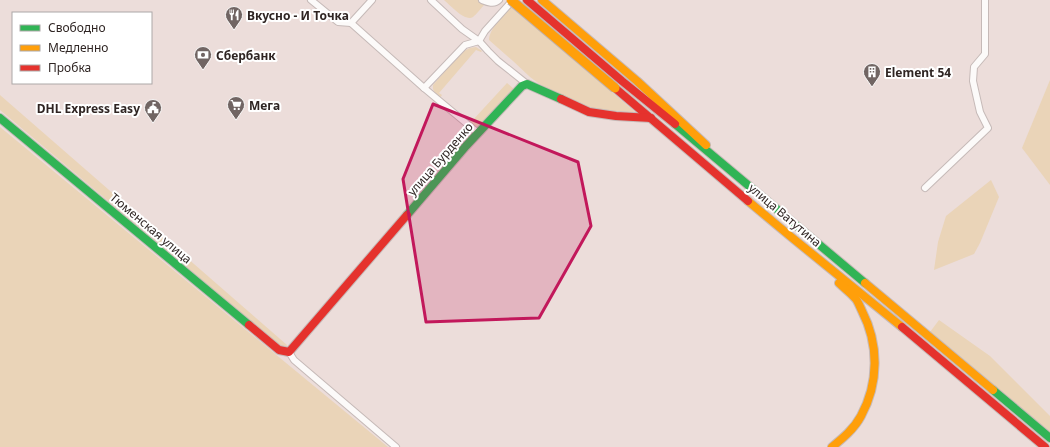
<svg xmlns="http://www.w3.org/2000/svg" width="1050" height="447" font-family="'Noto Sans',sans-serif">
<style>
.green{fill:#ead4b8}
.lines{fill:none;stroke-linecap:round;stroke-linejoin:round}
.street-casing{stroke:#c6bab8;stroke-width:8}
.fast-casing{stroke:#c6bab8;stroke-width:10}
.slow-casing{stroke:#c6bab8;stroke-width:10}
.jam-casing{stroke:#c6bab8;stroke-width:10}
.street{stroke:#fcfaf9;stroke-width:6}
.fast{stroke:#30b455;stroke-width:8}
.slow{stroke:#ff9f0a;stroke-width:8}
.jam{stroke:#e5322d;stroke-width:8}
.slow-bridge-casing{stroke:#c1b1aa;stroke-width:11;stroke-linecap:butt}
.slow-bridge{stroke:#ff9f0a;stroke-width:9}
.marked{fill:#c2185b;fill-opacity:0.2;stroke:#c2185b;stroke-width:3;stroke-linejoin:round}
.labels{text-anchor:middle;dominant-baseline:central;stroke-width:4;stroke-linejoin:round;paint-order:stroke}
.poi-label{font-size:12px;font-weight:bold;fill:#2f2523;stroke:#fff;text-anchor:start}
.street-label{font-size:12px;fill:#2f2523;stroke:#fff}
</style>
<rect width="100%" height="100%" fill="#ecddda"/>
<g class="green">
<path d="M 444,0 L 478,0 L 484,5 C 481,8 477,14 473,17 C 465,22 450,5 444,0 Z"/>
<path d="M 511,6 L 635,112 L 608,111 L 596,109 L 582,105 L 567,100 L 538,83 L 530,77 L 513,61 L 489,40 C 489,29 504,14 511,6 Z"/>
<path d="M 476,47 L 482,51 L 481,52 L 476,50 L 439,93 L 442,95 L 440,98 C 436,94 432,91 433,85 L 462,52 L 470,48 Z"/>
<path d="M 1050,80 L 1050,185 L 1022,148 Z"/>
<path d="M 507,83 L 514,89 L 478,128 L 475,128 L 467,121 L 469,119 L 472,121 Z"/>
<path d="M 0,95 L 287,345 L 286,348 L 283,348 L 0,110 Z"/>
<path d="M 0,127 L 388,447 L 0,447 Z"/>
<path d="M 991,180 L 999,197 L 980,243 L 974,254 L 934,270 L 938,242 L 946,216 Z"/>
<path d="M 939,320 L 990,356 L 1050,416 L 1050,434 L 930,332 Z"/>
</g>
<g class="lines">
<defs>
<g id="street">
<path d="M 311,0 L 338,22 L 351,23 L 424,88 L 478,133"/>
<path d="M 431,0 L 462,29 L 479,41 L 488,51 L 498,61 L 527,84"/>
<path d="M 482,0 C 487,2 494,5 499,0"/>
<path d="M 351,23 L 372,0"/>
<path d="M 424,88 L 465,45 L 479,41 L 485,31 L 513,0"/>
<path d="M 925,188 L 988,128 L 980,112 L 973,81 L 974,67 L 985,54 L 985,0"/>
<path d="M 289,352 L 294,360 L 396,447"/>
</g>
<g id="fast">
<path d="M 0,118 L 249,325"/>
<path d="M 675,124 L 865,283"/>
<path d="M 407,215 L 466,146 L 522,86 L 527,84 L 561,99"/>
<path d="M 993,390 L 1050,438"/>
</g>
<g id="slow">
<path d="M 542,0 L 637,81 L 706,145"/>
<path d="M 748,201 L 790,236 L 902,327"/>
<path d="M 865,283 L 993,390"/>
<path d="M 832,447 C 843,438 854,429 861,416 C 879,383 879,344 862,311 C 860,307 858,301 855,298 C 850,292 844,288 839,283"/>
</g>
<g id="jam">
<path d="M 527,0 L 622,81 L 675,124"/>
<path d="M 615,88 L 748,201"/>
<path d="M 561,99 L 589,112 L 616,116 L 651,118"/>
<path d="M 249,325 L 279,350 L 289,352 L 407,215"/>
<path d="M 902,327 L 1045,447"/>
</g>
</defs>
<use href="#street" class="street-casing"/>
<use href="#fast" class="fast-casing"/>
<use href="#slow" class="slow-casing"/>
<use href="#jam" class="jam-casing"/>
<use href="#street" class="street"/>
<use href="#fast" class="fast"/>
<use href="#slow" class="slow"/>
<use href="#jam" class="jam"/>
<defs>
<path id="slow-bridge" d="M 511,0 L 615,88"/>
</defs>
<use href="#slow-bridge" class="slow-bridge-casing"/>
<use href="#slow-bridge" class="slow-bridge"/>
</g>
<path class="marked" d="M 433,104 L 578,162 L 591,226 L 539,318 L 426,322 L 403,179 Z"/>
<defs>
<symbol id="restaurant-pin" viewBox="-11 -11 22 30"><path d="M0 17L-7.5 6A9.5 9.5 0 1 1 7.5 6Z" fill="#716563" stroke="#fff"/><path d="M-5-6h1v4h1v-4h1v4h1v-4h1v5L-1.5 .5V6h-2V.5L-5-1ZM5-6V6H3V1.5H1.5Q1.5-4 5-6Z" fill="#fff"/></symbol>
<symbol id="bank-pin" viewBox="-11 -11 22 30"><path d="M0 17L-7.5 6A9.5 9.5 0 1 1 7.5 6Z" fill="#716563" stroke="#fff"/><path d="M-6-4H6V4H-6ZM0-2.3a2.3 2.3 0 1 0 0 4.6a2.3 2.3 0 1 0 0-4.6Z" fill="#fff"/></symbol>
<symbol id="building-pin" viewBox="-11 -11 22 30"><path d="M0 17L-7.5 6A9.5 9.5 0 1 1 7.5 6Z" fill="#716563" stroke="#fff"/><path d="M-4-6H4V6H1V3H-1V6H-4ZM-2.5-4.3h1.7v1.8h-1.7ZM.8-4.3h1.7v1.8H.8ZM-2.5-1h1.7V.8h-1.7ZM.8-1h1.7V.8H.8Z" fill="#fff"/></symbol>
<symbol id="supermarket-pin" viewBox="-11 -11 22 30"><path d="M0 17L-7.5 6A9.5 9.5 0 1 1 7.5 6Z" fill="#716563" stroke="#fff"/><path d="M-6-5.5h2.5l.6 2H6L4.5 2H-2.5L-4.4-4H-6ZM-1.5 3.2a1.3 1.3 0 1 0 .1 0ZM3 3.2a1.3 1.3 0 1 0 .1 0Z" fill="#fff"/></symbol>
<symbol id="civic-pin" viewBox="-11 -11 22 30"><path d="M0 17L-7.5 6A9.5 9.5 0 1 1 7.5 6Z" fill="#716563" stroke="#fff"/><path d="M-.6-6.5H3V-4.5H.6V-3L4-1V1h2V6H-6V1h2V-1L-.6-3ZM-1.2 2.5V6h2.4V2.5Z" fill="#fff"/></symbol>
</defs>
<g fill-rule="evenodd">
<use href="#restaurant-pin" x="224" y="5" width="20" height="27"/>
<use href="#bank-pin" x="193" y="45" width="20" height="27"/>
<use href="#building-pin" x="862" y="62" width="20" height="27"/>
<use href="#supermarket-pin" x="226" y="95" width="20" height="27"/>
<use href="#civic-pin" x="143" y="98" width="20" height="27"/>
</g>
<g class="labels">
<g class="poi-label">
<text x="247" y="15">Вкусно - И Точка</text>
<text x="216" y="55">Сбербанк</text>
<text x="885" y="72">Element 54</text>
<text x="249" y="105">Мега</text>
<text x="140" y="108" text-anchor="end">DHL Express Easy</text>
</g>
<g class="street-label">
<text transform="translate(440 159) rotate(-49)">улица Бурденко</text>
<text transform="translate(785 215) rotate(40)">улица Ватутина</text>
<text transform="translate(151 228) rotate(40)">Тюменская улица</text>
</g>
</g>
<rect x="12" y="12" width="140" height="72" fill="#ffffff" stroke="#aca8a7"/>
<rect x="20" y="25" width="20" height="6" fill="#30b455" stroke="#aca8a7"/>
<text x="48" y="32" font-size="12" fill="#2f2523">Свободно</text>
<rect x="20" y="45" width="20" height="6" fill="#ff9f0a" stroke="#aca8a7"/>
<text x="48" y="52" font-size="12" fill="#2f2523">Медленно</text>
<rect x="20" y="65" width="20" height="6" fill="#e5322d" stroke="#aca8a7"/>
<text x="48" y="72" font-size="12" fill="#2f2523">Пробка</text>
</svg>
